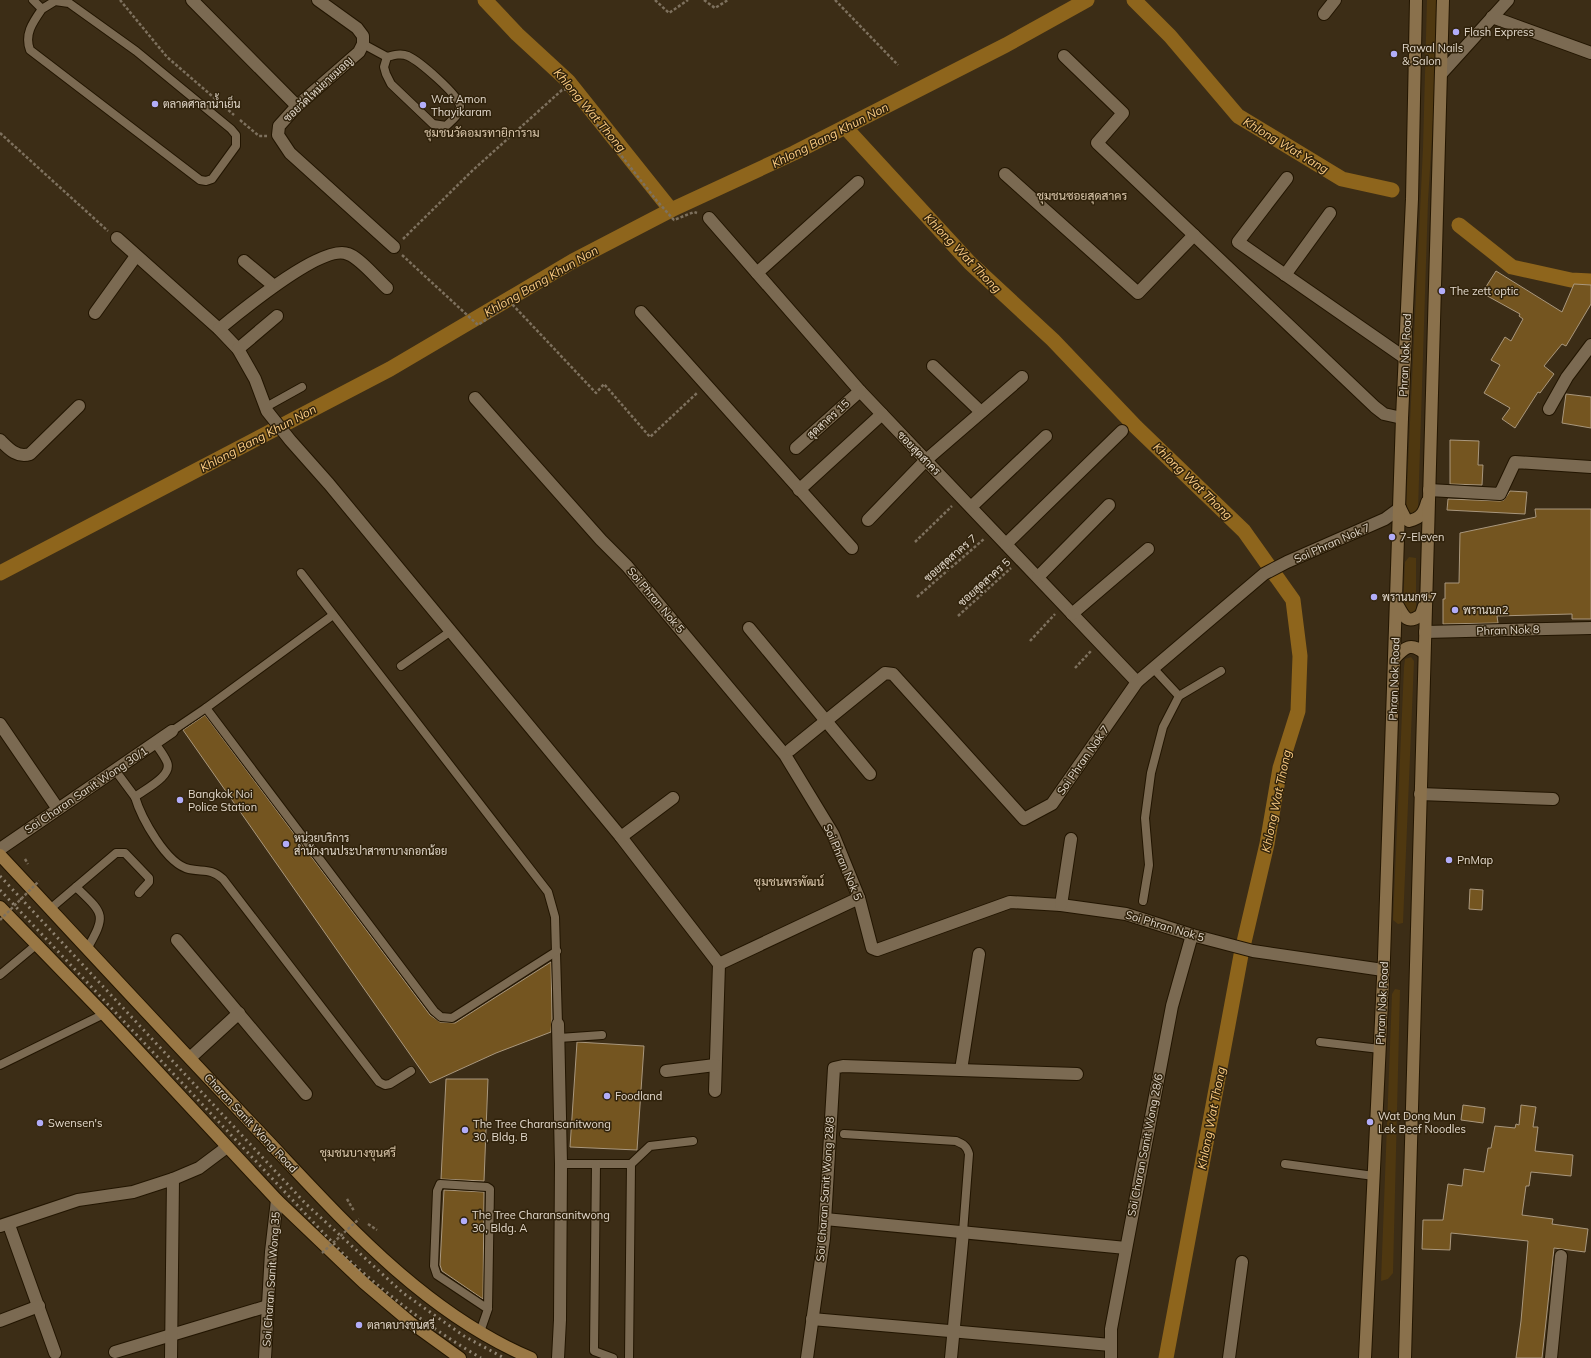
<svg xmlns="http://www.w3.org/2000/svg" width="1591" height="1358" font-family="Mulish,Sarabun,sans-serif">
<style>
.green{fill:#4f3810}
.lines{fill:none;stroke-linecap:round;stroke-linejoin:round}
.canal{stroke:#8e651c;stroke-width:15}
.building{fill:#745520;stroke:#a9977d}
.service-casing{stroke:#221501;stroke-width:10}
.minor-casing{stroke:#221501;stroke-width:14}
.tertiary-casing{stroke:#221501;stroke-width:14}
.secondary-casing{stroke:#221501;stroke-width:14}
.primary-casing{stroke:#221501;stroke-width:14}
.path{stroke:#7e715e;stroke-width:2.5;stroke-dasharray:3 2;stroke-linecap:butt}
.service{stroke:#7b6a52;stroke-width:8}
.minor{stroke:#7b6a52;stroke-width:12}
.tertiary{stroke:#7b6a52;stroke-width:12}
.secondary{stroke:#8a714c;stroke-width:12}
.primary{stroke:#9a7845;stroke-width:12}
.rail{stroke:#918573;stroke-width:3;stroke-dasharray:2 4;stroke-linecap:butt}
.path-bridge{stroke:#7e715e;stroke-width:2.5;stroke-dasharray:3 2;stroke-linecap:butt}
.poi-dot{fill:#b2adf9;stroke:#31230c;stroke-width:1.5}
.labels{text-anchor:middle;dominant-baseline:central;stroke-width:3;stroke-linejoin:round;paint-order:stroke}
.poi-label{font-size:11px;fill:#e3d9cc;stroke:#31230c;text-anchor:start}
.street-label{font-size:11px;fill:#e3d9cc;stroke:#31230c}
.water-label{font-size:12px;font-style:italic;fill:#fbcc84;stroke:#31230c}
.neighbourhood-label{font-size:12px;fill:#dac7ac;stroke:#31230c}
</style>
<rect width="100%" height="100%" fill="#3c2d16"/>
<g class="green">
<path d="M 1427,0 L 1436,0 L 1435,89 L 1428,201 L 1418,510 L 1413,513 L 1408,512 L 1406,507 L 1423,148 Z"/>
<path d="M 1409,557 L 1416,558 L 1416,609 L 1412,614 L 1406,613 L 1403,606 L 1405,562 Z"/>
<path d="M 1411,657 L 1414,661 L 1403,923 L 1398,924 L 1393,920 L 1404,667 L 1405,659 Z"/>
<path d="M 1395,989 L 1400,990 L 1393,1273 L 1388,1279 L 1381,1281 L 1392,994 Z"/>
</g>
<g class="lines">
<g class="canal">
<path d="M 485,0 L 517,34 L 568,81 L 671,210"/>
<path d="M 1134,0 L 1170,36 L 1238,116 L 1342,179 L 1392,190"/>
<path d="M 845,127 L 970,263 L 1053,340 L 1136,427 L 1244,531 L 1293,600 L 1300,656 L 1298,711 L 1280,768 L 1267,844 L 1241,955 L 1166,1358"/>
<path d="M 1459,225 L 1512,267 L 1571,280 L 1591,281"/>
<path d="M 0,573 L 390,369 L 573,261 L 671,210 L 794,153 L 1006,45 L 1087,0"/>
</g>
</g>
<g class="building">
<path d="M 1496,271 L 1562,312 L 1574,284 L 1591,285 L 1591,304 L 1566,346 L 1562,344 L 1544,366 L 1554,374 L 1540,393 L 1538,392 L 1515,428 L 1502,419 L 1510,408 L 1484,393 L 1500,365 L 1491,360 L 1505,337 L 1511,341 L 1523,319 L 1519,316 L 1520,314 L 1482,293 Z"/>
<path d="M 1566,394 L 1591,397 L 1591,428 L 1562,423 Z"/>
<path d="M 1450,440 L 1479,441 L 1478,465 L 1483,465 L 1482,485 L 1450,484 Z"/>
<path d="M 1510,491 L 1527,492 L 1525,514 L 1447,510 L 1448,499 L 1500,501 L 1504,500 Z"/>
<path d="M 1535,509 L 1591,509 L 1591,619 L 1572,619 L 1572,614 L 1497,616 L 1498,623 L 1443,624 L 1443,599 L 1445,599 L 1445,583 L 1459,583 L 1460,533 L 1536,517 Z"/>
<path d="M 205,715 L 430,1015 L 440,1022 L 455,1023 L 551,962 L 552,1019 L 551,1032 L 496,1053 L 430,1083 L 183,730 Z"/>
<path d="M 1470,889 L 1483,890 L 1482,910 L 1469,909 Z"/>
<path d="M 577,1042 L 644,1046 L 637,1150 L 570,1147 Z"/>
<path d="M 446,1079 L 488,1079 L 484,1181 L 441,1179 Z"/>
<path d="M 1463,1105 L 1485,1108 L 1483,1123 L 1461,1120 Z"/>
<path d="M 1521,1105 L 1536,1107 L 1533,1127 L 1538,1127 L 1535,1151 L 1573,1155 L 1571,1176 L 1531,1172 L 1529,1186 L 1526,1186 L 1522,1215 L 1553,1219 L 1552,1224 L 1588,1229 L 1585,1252 L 1554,1248 L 1542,1358 L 1516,1358 L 1521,1321 L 1528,1241 L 1451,1233 L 1450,1250 L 1422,1249 L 1423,1220 L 1443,1220 L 1448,1184 L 1462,1186 L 1464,1169 L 1484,1172 L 1488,1148 L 1491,1148 L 1495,1126 L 1515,1128 L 1516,1124 L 1519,1125 Z"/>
<path d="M 444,1190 L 484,1192 L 483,1299 L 442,1271 L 440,1265 Z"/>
</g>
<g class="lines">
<defs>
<g id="service">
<path d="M 33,0 L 42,9 C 33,22 24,34 30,50 L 200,180 L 206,181 L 212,179 L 236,146 L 236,135 L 231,129 L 136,51 L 69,3 L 55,1 L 42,9"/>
<path d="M 363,44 L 387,57 C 394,55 401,53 408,56 C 419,61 458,94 460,106 C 460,115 452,120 446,126 L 433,124 L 391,84 L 386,74 L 384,67 L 387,57"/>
<path d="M 266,407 L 302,387"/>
<path d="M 301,573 L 548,892 L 555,917 L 558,1024"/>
<path d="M 401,666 L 451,631"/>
<path d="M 1153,668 L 1179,696"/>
<path d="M 206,708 L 333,615"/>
<path d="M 172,731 L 206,708 L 434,1011 L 441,1017 L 452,1018 L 557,951"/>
<path d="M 115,770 L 135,797 C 145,789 173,776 167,762 C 164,755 159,749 155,743"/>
<path d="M 135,797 C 141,817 166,864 189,869 C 203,872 211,868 223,879 L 379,1082 L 385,1085 L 390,1084 L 411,1071"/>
<path d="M 76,887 C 104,914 107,914 87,949"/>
<path d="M 1143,901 L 1149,865 L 1145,818 L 1151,773 L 1163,727 L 1179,696 L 1221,671"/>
<path d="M 50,909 L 116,853 L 125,853 L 149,878 L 149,882 L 139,893"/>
<path d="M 0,975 L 36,945"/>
<path d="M 559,1038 L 602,1035"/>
<path d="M 1320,1042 L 1380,1049"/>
<path d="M 0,1065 L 104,1014"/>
<path d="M 844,1134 L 956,1141 C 963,1144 967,1146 969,1154 L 963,1232"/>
<path d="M 561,1164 L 631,1164"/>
<path d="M 596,1164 L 594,1351 L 613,1358"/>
<path d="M 1285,1164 L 1374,1176"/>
<path d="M 480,1332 L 488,1309 L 490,1189 L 487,1187 L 440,1184 L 437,1191 L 434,1266 L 437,1275 L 488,1309"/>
<path d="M 629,1358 L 631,1164 L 650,1146 L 693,1141"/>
</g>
<g id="minor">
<path d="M 192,0 L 297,106"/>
<path d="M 318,0 L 357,28 L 363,36 L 363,44 L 359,52 L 297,106 L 279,126 L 278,135 L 290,153 L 394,247"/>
<path d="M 1324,14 L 1335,0"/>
<path d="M 1492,17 L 1591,53"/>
<path d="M 1064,56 L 1123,113 L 1097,143 L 1375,407 L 1384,414 L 1402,418"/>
<path d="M 1441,74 L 1508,0"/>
<path d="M 1005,174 L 1138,293 L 1194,235"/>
<path d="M 1287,178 L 1238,242 L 1405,358"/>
<path d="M 709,218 L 860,391 L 1137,682"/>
<path d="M 117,238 L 219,329 L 238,349 L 255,379 L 267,411 L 290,440 L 329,484 L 621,837 L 719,964 L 715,1091"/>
<path d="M 244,261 L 274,286"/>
<path d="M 757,273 L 858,182"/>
<path d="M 1285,275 L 1330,213"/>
<path d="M 641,312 L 852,548"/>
<path d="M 95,313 L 136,256"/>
<path d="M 219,329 C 240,312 323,243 348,254 C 360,258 377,279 387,288"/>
<path d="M 238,349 L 277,316"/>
<path d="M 933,366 L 981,412"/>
<path d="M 475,398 L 601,540 L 627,566 L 785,755 L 833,834 L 859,898 L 872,948 L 877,950 L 1010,902 L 1061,905 L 1126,914 L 1192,935 L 1253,951 L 1383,970"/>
<path d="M 1549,409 L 1567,377 L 1591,345"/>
<path d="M 0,440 C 9,449 17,458 30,454 L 79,406"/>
<path d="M 796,448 L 860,391"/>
<path d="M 799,490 L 882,414"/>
<path d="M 1429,490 L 1500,494 L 1515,462 L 1591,467"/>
<path d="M 971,507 L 1046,436"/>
<path d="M 868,520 L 926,460 L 1022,377"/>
<path d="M 1006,544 L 1122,431"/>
<path d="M 1038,577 L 1109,505"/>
<path d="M 1072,614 L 1148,549"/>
<path d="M 749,628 L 870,774"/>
<path d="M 1425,632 L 1591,628"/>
<path d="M 0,724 L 58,809"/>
<path d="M 790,750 L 885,673 L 893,674 L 1024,819 L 1052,804 L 1137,682 L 1264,574 L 1287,562 L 1385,519 L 1400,508"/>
<path d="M 1420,794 L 1553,799"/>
<path d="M 621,837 L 673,798"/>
<path d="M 0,849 L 172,731"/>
<path d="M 1061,905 L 1071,839"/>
<path d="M 177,940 L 306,1094"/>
<path d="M 719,964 L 859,898"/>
<path d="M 190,1058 L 239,1013"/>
<path d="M 961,1070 L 979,954"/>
<path d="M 666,1071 L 715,1065"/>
<path d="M 825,1219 L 1126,1248"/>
<path d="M 9,1225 L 55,1353"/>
<path d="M 0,1226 L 78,1200 L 133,1192 L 173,1179 L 199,1168 L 227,1147"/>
<path d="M 812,1319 L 1111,1345"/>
<path d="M 0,1321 L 39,1306"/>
<path d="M 115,1352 L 268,1306"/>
<path d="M 171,1358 L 173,1179"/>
<path d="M 558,1358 L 560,1320 L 561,1164 L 558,1024"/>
<path d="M 807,1358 L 824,1238 L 834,1068 L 843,1066 L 1077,1074"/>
<path d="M 951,1358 L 963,1232"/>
<path d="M 1111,1358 L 1111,1329 L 1172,1006 L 1192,935"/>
<path d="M 1229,1358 L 1242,1262"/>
<path d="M 1551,1358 L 1561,1256"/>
</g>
<path id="tertiary" d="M 265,1358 L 271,1252 L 277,1200"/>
<g id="secondary">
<path d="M 1400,508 L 1405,518 L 1409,521 C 1421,518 1424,513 1427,502"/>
<path d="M 1397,604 C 1404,617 1407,625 1421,615 L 1424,606"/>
<path d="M 1394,659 C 1405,647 1411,642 1424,653"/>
<path d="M 1365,1358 L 1384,958 L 1402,418 L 1412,199 L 1416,0"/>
<path d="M 1405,1358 L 1443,0"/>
</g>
<g id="primary">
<path d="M 0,855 C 83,944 166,1034 250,1122 C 333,1209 417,1310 531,1358"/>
<path d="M 0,907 L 104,1014 L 277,1200 L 364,1283 L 410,1322 L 460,1358"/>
</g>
</defs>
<use href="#service" class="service-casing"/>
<use href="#minor" class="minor-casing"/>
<use href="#tertiary" class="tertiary-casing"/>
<use href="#secondary" class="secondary-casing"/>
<use href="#primary" class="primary-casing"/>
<g class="path">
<path d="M 120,0 L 167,57 L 234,115"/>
<path d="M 655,0 L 669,13 L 688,0"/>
<path d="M 704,0 L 715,8 L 728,0"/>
<path d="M 835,0 L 898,65"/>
<path d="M 240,120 L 259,136 L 267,136"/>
<path d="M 0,133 L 108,231"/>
<path d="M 403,239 L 473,170 L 562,90 L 569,89 L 657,201 L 674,220 L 694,212 L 697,213"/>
<path d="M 402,255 L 478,325 L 511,303 L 596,393 L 604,384 L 650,437 L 697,393"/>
<path d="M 915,542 L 952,506"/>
<path d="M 917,597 L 984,539"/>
<path d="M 958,616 L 1011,568"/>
<path d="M 1030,641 L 1055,614"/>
<path d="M 1075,668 L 1091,651"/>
<path d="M 25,859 L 28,864"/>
<path d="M 347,1199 L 354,1211"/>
<path d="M 368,1224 L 377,1230"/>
</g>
<use href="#service" class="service"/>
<use href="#minor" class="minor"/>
<use href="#tertiary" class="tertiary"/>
<use href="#secondary" class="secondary"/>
<use href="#primary" class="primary"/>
<g class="rail">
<path d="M 0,876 L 306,1204 L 403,1293 L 464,1336 L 504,1358"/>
<path d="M 0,890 L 350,1261 C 391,1298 433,1330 481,1358"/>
</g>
<g class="path-bridge">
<path d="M 0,920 L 39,881"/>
<path d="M 322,1253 L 359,1219"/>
</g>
</g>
<g class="poi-dot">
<circle cx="1456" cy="32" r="4"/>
<circle cx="1394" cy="54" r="4"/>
<circle cx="155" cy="104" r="4"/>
<circle cx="423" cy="105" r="4"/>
<circle cx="1442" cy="291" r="4"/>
<circle cx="1392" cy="537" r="4"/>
<circle cx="1374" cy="597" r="4"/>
<circle cx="1455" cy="610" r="4"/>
<circle cx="180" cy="800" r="4"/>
<circle cx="286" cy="844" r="4"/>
<circle cx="1449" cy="860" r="4"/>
<circle cx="607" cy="1096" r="4"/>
<circle cx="1370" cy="1122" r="4"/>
<circle cx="40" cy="1123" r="4"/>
<circle cx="465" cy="1130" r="4"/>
<circle cx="464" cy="1221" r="4"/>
<circle cx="359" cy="1325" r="4"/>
</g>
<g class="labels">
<g class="poi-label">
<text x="1464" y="32">Flash Express</text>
<text x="1402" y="48">Rawal Nails<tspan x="1402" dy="13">&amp; Salon</tspan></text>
<text x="431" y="99">Wat Amon<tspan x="431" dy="13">Thayikaram</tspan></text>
<text x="163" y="104">ตลาดศาลาน้ำเย็น</text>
<text x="1450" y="291">The zett optic</text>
<text x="1400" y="537">7-Eleven</text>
<text x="1382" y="597">พรานนกซ.7</text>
<text x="1463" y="610">พรานนก2</text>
<text x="188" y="794">Bangkok Noi<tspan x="188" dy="13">Police Station</tspan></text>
<text x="294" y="838">หน่วยบริการ<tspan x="294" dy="13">สำนักงานประปาสาขาบางกอกน้อย</tspan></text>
<text x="1457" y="860">PnMap</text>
<text x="615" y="1096">Foodland</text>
<text x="1378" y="1116">Wat Dong Mun<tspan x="1378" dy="13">Lek Beef Noodles</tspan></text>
<text x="48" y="1123">Swensen's</text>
<text x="473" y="1124">The Tree Charansanitwong<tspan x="473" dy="13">30, Bldg. B</tspan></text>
<text x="472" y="1215">The Tree Charansanitwong<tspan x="472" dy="13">30, Bldg. A</tspan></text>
<text x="367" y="1325">ตลาดบางขุนศรี</text>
</g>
<g class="street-label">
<text transform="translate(318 89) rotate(-43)">ซอยวัดใหม่ยายมอญ</text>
<text transform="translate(1405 355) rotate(-87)">Phran Nok Road</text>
<text transform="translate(828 419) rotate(-42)">สุดสาคร 15</text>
<text transform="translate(919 453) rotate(46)">ซอยสุดสาคร</text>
<text transform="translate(1332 543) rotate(-24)">Soi Phran Nok 7</text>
<text transform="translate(950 558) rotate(-41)">ซอยสุดสาคร 7</text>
<text transform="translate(984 582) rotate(-42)">ซอยสุดสาคร 5</text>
<text transform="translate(656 600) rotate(50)">Soi Phran Nok 5</text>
<text transform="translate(1508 630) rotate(-2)">Phran Nok 8</text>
<text transform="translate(1394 679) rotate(-88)">Phran Nok Road</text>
<text transform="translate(1083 760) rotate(-55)">Soi Phran Nok 7</text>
<text transform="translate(86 790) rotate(-34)">Soi Charan Sanit Wong 30/1</text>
<text transform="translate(843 862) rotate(67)">Soi Phran Nok 5</text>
<text transform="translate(1165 926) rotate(17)">Soi Phran Nok 5</text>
<text transform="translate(1382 1003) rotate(-87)">Phran Nok Road</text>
<text transform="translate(251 1123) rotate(47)">Charan Sanit Wong Road</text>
<text transform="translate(1145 1145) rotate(-79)">Soi Charan Sanit Wong 28/6</text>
<text transform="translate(825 1189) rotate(-86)">Soi Charan Sanit Wong 28/8</text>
<text transform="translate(271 1279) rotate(-86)">Soi Charan Sanit Wong 35</text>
</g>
<g class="water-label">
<text transform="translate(590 110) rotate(50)">Khlong Wat Thong</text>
<text transform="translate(830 135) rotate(-27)">Khlong Bang Khun Non</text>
<text transform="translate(1286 145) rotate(31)">Khlong Wat Yang</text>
<text transform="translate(963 253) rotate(46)">Khlong Wat Thong</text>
<text transform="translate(541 281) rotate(-30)">Khlong Bang Khun Non</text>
<text transform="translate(258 438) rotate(-28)">Khlong Bang Khun Non</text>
<text transform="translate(1193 481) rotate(44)">Khlong Wat Thong</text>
<text transform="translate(1276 801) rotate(-78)">Khlong Wat Thong</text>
<text transform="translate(1211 1118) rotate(-79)">Khlong Wat Thong</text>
</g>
<g class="neighbourhood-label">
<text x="482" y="132">ชุมชนวัดอมรทายิการาม</text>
<text x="1082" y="195">ชุมชนซอยสุดสาคร</text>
<text x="789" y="881">ชุมชนพรพัฒน์</text>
<text x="358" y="1152">ชุมชนบางขุนศรี</text>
</g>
</g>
</svg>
